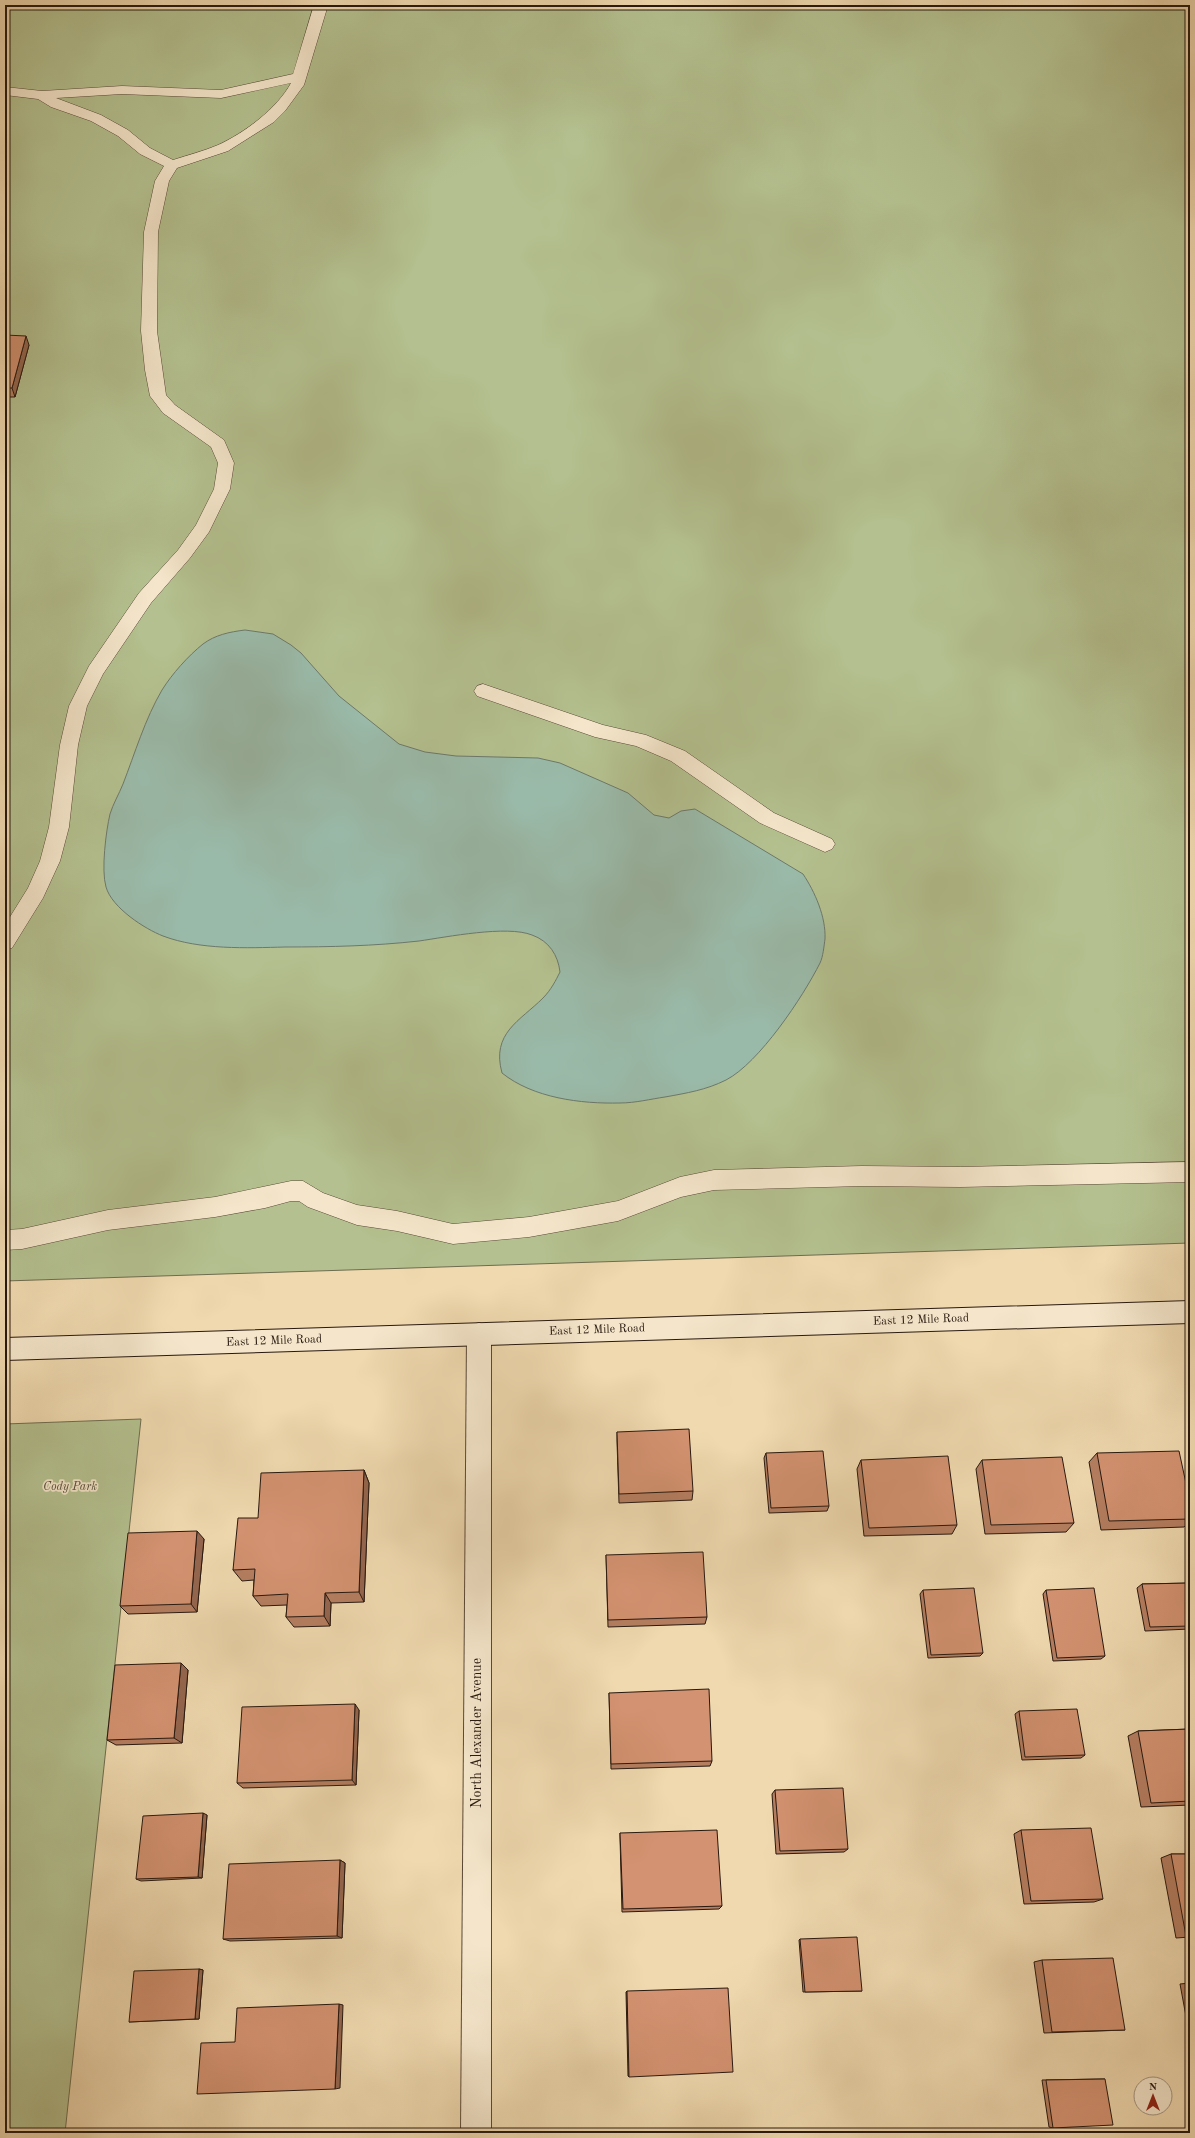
<svg xmlns="http://www.w3.org/2000/svg" width="1195" height="2138" font-family="'Old Standard TT',serif">
<style>
.green{fill:#b4c08f;stroke:#6e6c4f}
.water{fill:#9abaa9;stroke:#6c796b}
.lines{fill:none;stroke-linecap:round;stroke-linejoin:round}
.lane-casing{stroke:#594837;stroke-width:1}
.street-casing{stroke:#594837;stroke-width:2}
.secondary-casing{stroke:#27180f;stroke-width:2}
.lane{fill:#f5e6cb;fill-rule:evenodd}
.street{fill:#f5e6cb;fill-rule:evenodd}
.secondary{fill:#f5e6cb;fill-rule:evenodd}
.wall{fill:#b57e61;stroke:#27180f}
.shaded-wall{fill:#94664f;stroke:#27180f}
.building{fill:#d39271;stroke:#27180f}
.labels{text-anchor:middle;dominant-baseline:central;stroke-width:3.5;stroke-linejoin:round;paint-order:stroke}
.street-label{font-size:12px;fill:#27180f;stroke:#f5e6cb}
.park-label{font-size:12px;font-style:italic;fill:#514a35;stroke:#f5e6cb}
.near-street-label{font-size:14px;fill:#27180f;stroke:#f5e6cb}
</style>
<rect width="100%" height="100%" fill="#f0d9af"/>
<filter id="stains"><feTurbulence type="fractalNoise" baseFrequency=".005" numOctaves="4"/><feColorMatrix values="0 0 0 0 .2 0 0 0 0 .09 0 0 0 0 .02 0 0 0 .5 -.17"/></filter>
<radialGradient id="worn" r=".72"><stop offset=".6" stop-color="#630" stop-opacity="0"/><stop offset="1" stop-color="#630" stop-opacity=".3"/></radialGradient>
<g class="green">
<path d="M 5,5 L 1190,5 L 1190,1243 L 5,1281 Z"/>
<path d="M 141,1419 L 65,2133 L 5,2133 L 5,1424 Z"/>
</g>
<path class="water" d="M 245,630 L 273,634 L 291,645 L 301,653 L 339,696 L 399,744 L 425,752 L 456,756 L 538,758 L 560,763 L 628,793 L 654,815 L 669,818 L 681,811 L 695,809 L 803,874 C 815,892 826,917 825,939 C 824,946 823,957 820,963 C 803,997 759,1063 726,1080 C 706,1090 687,1093 665,1097 C 651,1099 635,1103 620,1103 C 581,1104 533,1098 502,1073 C 491,1033 520,1021 543,998 C 551,990 556,980 560,972 C 558,955 549,941 532,935 C 507,925 447,937 419,941 C 374,946 330,947 285,947 C 247,948 200,950 163,936 C 145,929 112,908 106,887 C 101,870 106,831 110,814 C 113,804 119,794 123,784 C 135,753 145,719 162,690 C 172,674 188,656 203,644 C 215,635 229,632 245,630 Z"/>
<g class="lines">
<defs>
<g id="lane">
<path d="M 314,5 L 328,5 L 304,85 L 285,111 L 274,122 L 228,151 L 177,168 L 169,181 L 158,232 L 157,331 L 166,395 L 175,405 L 224,440 L 234,463 L 230,489 L 209,532 L 190,558 L 151,603 L 103,674 L 87,706 L 78,745 L 69,827 L 60,861 L 43,898 L 12,948 L 5,950 L 5,925 L 28,888 L 40,861 L 49,827 L 60,745 L 69,706 L 89,666 L 139,593 L 178,550 L 196,525 L 214,489 L 218,463 L 211,447 L 163,413 L 150,396 L 145,370 L 141,331 L 144,232 L 155,181 L 164,166 L 140,154 L 118,136 L 91,121 L 51,107 L 38,99 L 5,95 L 5,87 L 42,91 L 122,86 L 221,90 L 293,74 ZM 291,83 C 277,109 244,133 218,145 C 204,151 188,155 173,160 L 150,148 L 128,130 L 101,115 L 56,98 L 122,94 L 221,98 Z"/>
<path d="M 483,684 L 603,725 L 646,735 L 685,751 L 774,813 L 832,839 L 835,844 L 832,849 L 825,852 L 760,823 L 671,761 L 636,746 L 595,737 L 477,696 L 474,691 L 477,686 Z"/>
<path d="M 1190,1162 L 1190,1182 L 960,1187 L 862,1186 L 714,1190 L 681,1197 L 618,1221 L 529,1237 L 453,1244 L 397,1231 L 357,1225 L 308,1207 L 299,1201 L 291,1201 L 265,1208 L 215,1217 L 108,1230 L 22,1249 L 5,1250 L 5,1230 L 22,1229 L 108,1210 L 215,1197 L 291,1181 L 303,1181 L 323,1193 L 357,1205 L 397,1211 L 453,1224 L 529,1217 L 618,1201 L 680,1177 L 714,1170 L 862,1166 L 960,1167 Z"/>
</g>
<path id="street" d="M 479,1323 L 487,1326 L 491,1334 L 491,2133 L 461,2133 L 467,1334 L 471,1326 Z"/>
<path id="secondary" d="M 1190,1301 L 1190,1323 L 5,1360 L 5,1338 Z"/>
</defs>
<use href="#lane" class="lane-casing"/>
<use href="#street" class="street-casing"/>
<use href="#secondary" class="secondary-casing"/>
<use href="#lane" class="lane"/>
<use href="#street" class="street"/>
<use href="#secondary" class="secondary"/>
</g>
<g class="wall">
<path d="M 5,335 L 29,345 L 15,397 L 5,397 Z"/>
<path d="M 617,1432 L 693,1491 L 692,1500 L 619,1503 L 617,1441 Z"/>
<path d="M 766,1453 L 829,1506 L 827,1511 L 769,1513 L 764,1458 Z"/>
<path d="M 1097,1453 L 1190,1502 L 1190,1522 L 1184,1527 L 1101,1530 L 1089,1462 Z"/>
<path d="M 861,1460 L 957,1525 L 952,1534 L 864,1536 L 857,1469 Z"/>
<path d="M 982,1460 L 1074,1523 L 1066,1532 L 985,1534 L 976,1469 Z"/>
<path d="M 364,1470 L 369,1483 L 364,1602 L 331,1603 L 330,1626 L 294,1627 L 286,1617 L 287,1605 L 261,1606 L 253,1596 L 254,1580 L 242,1581 L 233,1570 L 258,1518 Z"/>
<path d="M 204,1539 L 197,1612 L 128,1614 L 120,1606 Z"/>
<path d="M 606,1555 L 707,1617 L 705,1624 L 608,1627 Z"/>
<path d="M 1190,1583 L 1190,1629 L 1145,1631 L 1137,1588 L 1142,1584 Z"/>
<path d="M 923,1590 L 983,1653 L 980,1656 L 928,1658 L 920,1594 Z"/>
<path d="M 1046,1590 L 1105,1656 L 1101,1659 L 1053,1661 L 1043,1594 Z"/>
<path d="M 188,1670 L 182,1743 L 116,1745 L 107,1740 Z"/>
<path d="M 609,1693 L 712,1761 L 710,1766 L 611,1769 Z"/>
<path d="M 359,1710 L 356,1785 L 243,1788 L 237,1783 Z"/>
<path d="M 1019,1711 L 1085,1755 L 1081,1758 L 1022,1760 L 1015,1714 Z"/>
<path d="M 1190,1729 L 1190,1805 L 1141,1807 L 1128,1736 L 1138,1731 Z"/>
<path d="M 775,1790 L 848,1849 L 844,1852 L 776,1854 L 772,1794 Z"/>
<path d="M 207,1815 L 202,1878 L 141,1881 L 136,1879 Z"/>
<path d="M 1021,1830 L 1103,1899 L 1094,1902 L 1024,1904 L 1014,1834 Z"/>
<path d="M 620,1833 L 722,1906 L 719,1909 L 622,1912 L 620,1837 Z"/>
<path d="M 1171,1854 L 1190,1854 L 1190,1937 L 1176,1938 L 1161,1858 Z"/>
<path d="M 340,1860 L 345,1863 L 342,1938 L 230,1941 L 223,1939 Z"/>
<path d="M 800,1939 L 862,1991 L 803,1992 L 799,1940 Z"/>
<path d="M 1042,1960 L 1125,2030 L 1044,2033 L 1034,1962 Z"/>
<path d="M 199,1969 L 203,1970 L 199,2019 L 129,2022 Z"/>
<path d="M 1190,1983 L 1190,2038 L 1180,1984 Z"/>
<path d="M 627,1991 L 629,2077 L 628,2076 L 626,1992 Z"/>
<path d="M 1100,2079 L 1105,2079 L 1053,2128 L 1049,2127 L 1042,2080 Z"/>
<path d="M 216,2131 L 216,2133 L 166,2133 Z"/>
</g>
<g class="shaded-wall">
<path d="M 26,336 L 29,345 L 15,397 L 12,388 Z"/>
<path d="M 364,1470 L 369,1483 L 364,1602 L 359,1592 Z"/>
<path d="M 197,1531 L 204,1539 L 197,1612 L 191,1604 Z"/>
<path d="M 325,1593 L 331,1603 L 330,1626 L 324,1616 Z"/>
<path d="M 181,1663 L 188,1670 L 182,1743 L 174,1738 Z"/>
<path d="M 355,1704 L 359,1710 L 356,1785 L 352,1780 Z"/>
<path d="M 203,1813 L 207,1815 L 202,1878 L 198,1877 Z"/>
<path d="M 340,1860 L 345,1863 L 342,1938 L 337,1936 Z"/>
<path d="M 199,1969 L 203,1970 L 199,2019 L 195,2019 Z"/>
<path d="M 339,2004 L 343,2005 L 340,2088 L 335,2089 Z"/>
<path d="M 216,2131 L 216,2133 L 208,2133 L 208,2132 Z"/>
</g>
<g class="building">
<path d="M 5,335 L 26,336 L 12,388 L 5,388 Z"/>
<path d="M 689,1429 L 693,1491 L 619,1494 L 617,1432 Z"/>
<path d="M 823,1451 L 829,1506 L 771,1508 L 766,1453 Z"/>
<path d="M 1179,1451 L 1190,1502 L 1190,1519 L 1109,1521 L 1097,1453 Z"/>
<path d="M 948,1456 L 957,1525 L 869,1528 L 861,1460 Z"/>
<path d="M 1062,1457 L 1074,1523 L 991,1525 L 982,1460 Z"/>
<path d="M 364,1470 L 359,1592 L 325,1593 L 324,1616 L 286,1617 L 288,1594 L 253,1596 L 255,1569 L 233,1570 L 238,1518 L 258,1518 L 261,1473 Z"/>
<path d="M 197,1531 L 191,1604 L 120,1606 L 128,1533 Z"/>
<path d="M 703,1552 L 707,1617 L 608,1620 L 606,1555 Z"/>
<path d="M 1190,1583 L 1190,1626 L 1150,1627 L 1142,1584 Z"/>
<path d="M 974,1588 L 983,1653 L 931,1655 L 923,1590 Z"/>
<path d="M 1094,1588 L 1105,1656 L 1057,1658 L 1046,1590 Z"/>
<path d="M 181,1663 L 174,1738 L 107,1740 L 115,1665 Z"/>
<path d="M 709,1689 L 712,1761 L 611,1764 L 609,1693 Z"/>
<path d="M 355,1704 L 352,1780 L 237,1783 L 242,1707 Z"/>
<path d="M 1077,1709 L 1085,1755 L 1025,1757 L 1019,1711 Z"/>
<path d="M 1190,1729 L 1190,1801 L 1151,1803 L 1138,1731 Z"/>
<path d="M 843,1788 L 848,1849 L 780,1851 L 775,1790 Z"/>
<path d="M 203,1813 L 198,1877 L 136,1879 L 143,1816 Z"/>
<path d="M 1091,1828 L 1103,1899 L 1031,1901 L 1021,1830 Z"/>
<path d="M 717,1830 L 722,1906 L 623,1909 L 620,1833 Z"/>
<path d="M 1171,1854 L 1190,1854 L 1190,1936 L 1186,1936 Z"/>
<path d="M 340,1860 L 337,1936 L 223,1939 L 229,1864 Z"/>
<path d="M 857,1937 L 862,1991 L 805,1992 L 800,1939 Z"/>
<path d="M 1113,1958 L 1125,2030 L 1052,2032 L 1042,1960 Z"/>
<path d="M 199,1969 L 195,2019 L 129,2022 L 134,1971 Z"/>
<path d="M 728,1988 L 733,2072 L 629,2077 L 627,1991 Z"/>
<path d="M 339,2004 L 335,2089 L 197,2094 L 201,2043 L 235,2042 L 237,2008 Z"/>
<path d="M 1105,2079 L 1113,2125 L 1053,2128 L 1046,2080 Z"/>
</g>
<g class="labels">
<g class="street-label">
<text transform="translate(921 1320) rotate(-2)">East 12 Mile Road</text>
<text transform="translate(597 1330) rotate(-2)">East 12 Mile Road</text>
<text transform="translate(274 1341) rotate(-2)">East 12 Mile Road</text>
</g>
<g class="park-label">
<text x="70" y="1487">Cody Park</text>
</g>
<g class="near-street-label">
<text transform="translate(477 1733) rotate(-90)">North Alexander Avenue</text>
</g>
</g>
<rect width="1195" height="2138" fill="none" stroke="#f0d9af" stroke-width="20"/>
<rect x="6" y="6" width="1183" height="2126" fill="none" stroke="#27180f" stroke-width="2"/>
<rect x="10" y="10" width="1175" height="2118" fill="none" stroke="#27180f"/>
<g transform="translate(1153 2096)"><circle r="19" fill="#f5e6cb" stroke="#a39480"/>
<path d="M0-3L7 15L0 10L-7 15Z" fill="#8f2418"/>
<text y="-6" font-size="11" font-weight="bold" text-anchor="middle" fill="#27180f">N</text>
</g>
<rect width="100%" height="100%" filter="url(#stains)"/>
<rect width="100%" height="100%" fill="url(#worn)"/>
</svg>
